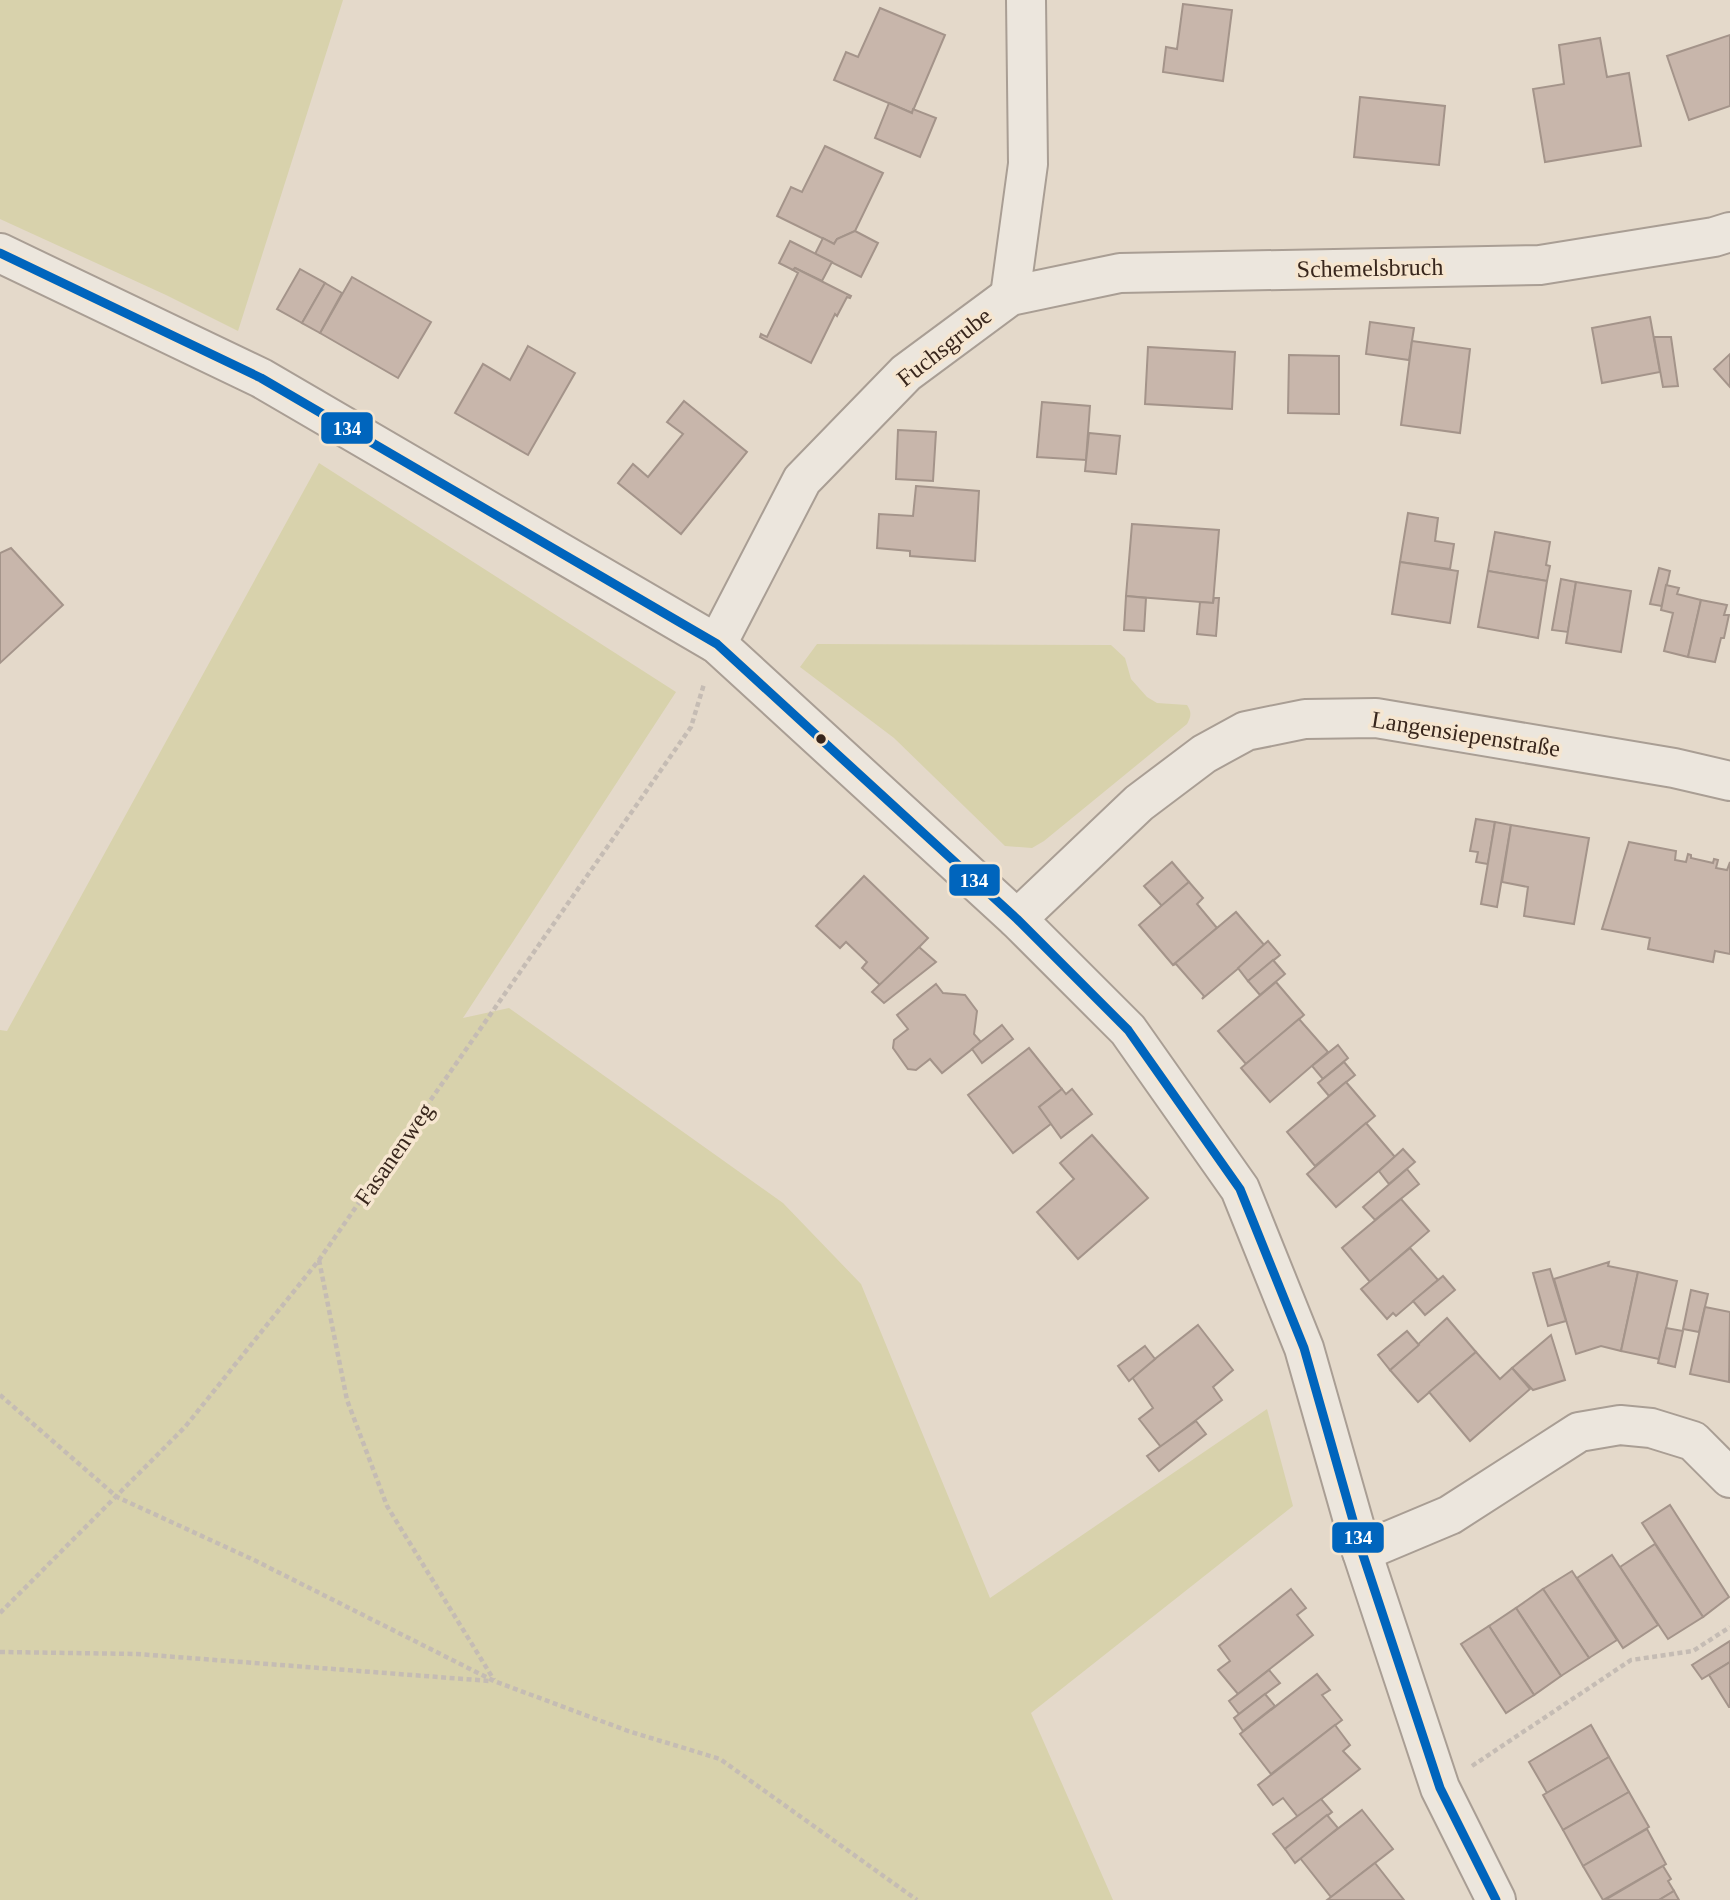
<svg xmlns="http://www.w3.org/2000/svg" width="1730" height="1900" font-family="'Times New Roman',serif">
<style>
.green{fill:#d8d2ac}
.building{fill:#c8b6ab;stroke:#a4948a;stroke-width:2}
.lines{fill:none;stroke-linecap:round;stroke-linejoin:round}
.minor-casing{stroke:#a99e94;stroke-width:42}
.path{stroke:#c5bcb4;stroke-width:4.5;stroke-dasharray:5 3.5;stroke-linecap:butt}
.minor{stroke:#ece6dd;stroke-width:38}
.bus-1-casing{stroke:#f6e6d0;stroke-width:14}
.bus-1{stroke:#0065bd;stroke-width:9}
.bus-dot{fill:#38261c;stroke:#f6e6d0;stroke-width:2.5}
.labels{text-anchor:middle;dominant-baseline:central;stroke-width:7;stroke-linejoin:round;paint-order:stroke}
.street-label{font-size:24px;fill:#38261c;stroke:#f6e6d0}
.line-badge{stroke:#f6e6d0;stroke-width:2.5}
.badge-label{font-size:19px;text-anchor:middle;font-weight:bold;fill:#fff}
</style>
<rect width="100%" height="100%" fill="#e4d9ca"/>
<g class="green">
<path d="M 0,0 L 343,0 L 238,331 L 166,295 L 0,219 Z"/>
<path d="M 319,463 L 676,692 L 463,1018 L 509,1008 L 783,1203 L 861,1284 L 990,1598 L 1267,1409 L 1293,1506 L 1031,1713 L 1113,1900 L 0,1900 L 0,1030 L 7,1031 Z"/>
<path d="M 817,644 L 1111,645 L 1125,658 L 1131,679 L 1147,697 L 1157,703 L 1187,705 C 1192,712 1191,717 1187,724 L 1044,841 L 1032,848 L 1005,846 L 894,738 L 800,667 Z"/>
</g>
<g class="building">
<path d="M 1183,4 L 1232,10 L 1223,81 L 1163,72 L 1166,47 L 1177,49 Z"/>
<path d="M 880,8 L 945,35 L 912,113 L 834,80 L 846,52 L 858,57 Z"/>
<path d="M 1730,35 L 1730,106 L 1689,120 L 1667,56 Z"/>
<path d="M 1600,38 L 1607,77 L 1629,73 L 1641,146 L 1545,162 L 1533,89 L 1564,84 L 1559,45 Z"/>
<path d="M 1360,97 L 1445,106 L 1439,165 L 1354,157 Z"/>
<path d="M 889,103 L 912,113 L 913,109 L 936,118 L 920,157 L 875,138 Z"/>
<path d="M 825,146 L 883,173 L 855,231 L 837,239 L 834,244 L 777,216 L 791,187 L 802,192 Z"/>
<path d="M 855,231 L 878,243 L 861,277 L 815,254 L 823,238 L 834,244 L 837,239 Z"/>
<path d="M 790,241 L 832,262 L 822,281 L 795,268 L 793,270 L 779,263 Z"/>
<path d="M 795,268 L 851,296 L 850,298 L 847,297 L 837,316 L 835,314 L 811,363 L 760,337 L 761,334 L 767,337 L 798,273 L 793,270 Z"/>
<path d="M 300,269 L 325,283 L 302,323 L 277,309 Z"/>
<path d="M 352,277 L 431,322 L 398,378 L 320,333 Z"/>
<path d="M 325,283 L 342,293 L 320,333 L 302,323 Z"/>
<path d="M 1650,317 L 1660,372 L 1602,383 L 1592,328 Z"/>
<path d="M 1370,322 L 1414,328 L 1409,360 L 1366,354 Z"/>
<path d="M 1654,337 L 1671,337 L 1678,386 L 1663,387 Z"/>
<path d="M 1412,341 L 1470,349 L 1460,433 L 1401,425 Z"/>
<path d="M 528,346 L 575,373 L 528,455 L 455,413 L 483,364 L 510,380 Z"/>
<path d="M 1148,347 L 1235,352 L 1232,409 L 1145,404 Z"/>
<path d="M 1730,354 L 1730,387 L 1714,369 Z"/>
<path d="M 1289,355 L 1339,356 L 1339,414 L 1288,413 Z"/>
<path d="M 684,401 L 747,452 L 681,534 L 618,483 L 633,464 L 648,477 L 683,434 L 667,422 Z"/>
<path d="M 1042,402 L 1090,406 L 1086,460 L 1037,457 Z"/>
<path d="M 898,430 L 936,432 L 933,481 L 896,479 Z"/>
<path d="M 1089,433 L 1120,436 L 1116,474 L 1085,471 Z"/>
<path d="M 916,486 L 979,491 L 975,561 L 910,556 L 910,551 L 877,548 L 879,514 L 913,516 Z"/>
<path d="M 1408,513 L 1438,518 L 1435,541 L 1454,544 L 1450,569 L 1400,562 Z"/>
<path d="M 1132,524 L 1219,530 L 1213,603 L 1126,596 Z"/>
<path d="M 1495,532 L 1550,542 L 1546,565 L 1550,566 L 1547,581 L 1488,571 Z"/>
<path d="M 11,548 L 63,605 L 0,663 L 0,553 Z"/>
<path d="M 1400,562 L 1458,571 L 1450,623 L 1392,614 Z"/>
<path d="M 1659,568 L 1670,571 L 1662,606 L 1650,604 Z"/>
<path d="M 1488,571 L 1547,581 L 1538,638 L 1478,627 Z"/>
<path d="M 1561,579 L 1576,582 L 1568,632 L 1552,630 Z"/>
<path d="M 1576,582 L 1631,591 L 1621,652 L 1566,643 Z"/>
<path d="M 1666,585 L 1679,588 L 1677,594 L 1701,600 L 1688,657 L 1664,651 L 1673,613 L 1661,610 Z"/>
<path d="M 1126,596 L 1146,598 L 1144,631 L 1124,630 Z"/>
<path d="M 1214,598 L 1219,598 L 1216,636 L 1197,634 L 1200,602 L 1213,603 Z"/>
<path d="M 1701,600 L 1727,605 L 1724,615 L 1729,615 L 1724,638 L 1721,638 L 1715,662 L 1688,657 Z"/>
<path d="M 1476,819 L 1495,822 L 1488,864 L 1476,862 L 1478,852 L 1470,851 Z"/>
<path d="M 1495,822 L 1511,825 L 1497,907 L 1481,904 Z"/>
<path d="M 1511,825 L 1589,838 L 1574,924 L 1524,916 L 1528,887 L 1502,882 Z"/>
<path d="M 1629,842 L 1676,851 L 1675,860 L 1686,862 L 1688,854 L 1691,855 L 1691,858 L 1713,863 L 1714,859 L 1718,860 L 1716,868 L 1727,870 L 1730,862 L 1730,954 L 1715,951 L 1713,962 L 1648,949 L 1650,938 L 1602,929 Z"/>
<path d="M 1172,862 L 1189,882 L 1162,906 L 1144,886 Z"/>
<path d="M 864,876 L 928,938 L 881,986 L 862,968 L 867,962 L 846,942 L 840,948 L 816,926 Z"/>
<path d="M 1189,882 L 1203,898 L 1197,904 L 1217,928 L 1173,965 L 1139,925 Z"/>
<path d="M 1236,912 L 1265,946 L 1202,999 L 1204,996 L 1176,964 L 1173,965 Z"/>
<path d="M 1268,941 L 1280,955 L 1248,981 L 1238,968 Z"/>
<path d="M 919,947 L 936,962 L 884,1003 L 872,992 Z"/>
<path d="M 1273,960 L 1285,974 L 1260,995 L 1248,981 Z"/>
<path d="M 1276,982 L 1304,1015 L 1246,1064 L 1218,1031 Z"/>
<path d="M 936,984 L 943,993 L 965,995 L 977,1011 L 974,1034 L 981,1042 L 942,1073 L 930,1059 L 916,1070 L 908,1069 L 893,1048 L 894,1040 L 908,1029 L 897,1015 Z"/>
<path d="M 1299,1019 L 1328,1052 L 1270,1102 L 1241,1068 Z"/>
<path d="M 1002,1025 L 1013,1039 L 982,1063 L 972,1049 Z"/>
<path d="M 1338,1045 L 1348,1058 L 1323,1079 L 1312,1066 Z"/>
<path d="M 1029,1048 L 1062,1089 L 1039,1107 L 1052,1123 L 1013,1153 L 968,1095 Z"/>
<path d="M 1344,1062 L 1355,1075 L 1329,1096 L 1318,1083 Z"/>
<path d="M 1346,1082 L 1375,1116 L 1315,1166 L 1287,1132 Z"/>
<path d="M 1062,1089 L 1066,1094 L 1072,1089 L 1092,1114 L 1061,1138 L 1039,1107 Z"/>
<path d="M 1366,1123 L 1395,1157 L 1336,1207 L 1307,1174 Z"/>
<path d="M 1092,1135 L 1148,1198 L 1078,1259 L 1037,1212 L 1074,1179 L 1060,1163 Z"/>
<path d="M 1403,1149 L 1415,1162 L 1389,1184 L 1379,1171 Z"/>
<path d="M 1407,1169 L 1419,1184 L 1375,1220 L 1363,1207 Z"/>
<path d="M 1401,1199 L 1429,1231 L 1370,1282 L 1342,1248 Z"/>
<path d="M 1410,1248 L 1438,1280 L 1396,1316 L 1393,1313 L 1387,1319 L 1361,1289 Z"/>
<path d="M 1609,1262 L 1608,1266 L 1638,1272 L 1621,1351 L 1601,1346 L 1576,1354 L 1554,1279 Z"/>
<path d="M 1550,1269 L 1566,1321 L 1548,1326 L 1533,1273 Z"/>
<path d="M 1638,1272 L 1677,1281 L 1659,1359 L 1621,1351 Z"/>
<path d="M 1443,1276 L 1455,1290 L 1425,1315 L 1413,1301 Z"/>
<path d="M 1691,1290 L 1708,1294 L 1699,1332 L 1683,1329 Z"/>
<path d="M 1705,1307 L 1730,1312 L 1729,1382 L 1690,1374 Z"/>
<path d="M 1447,1318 L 1476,1352 L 1418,1402 L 1390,1370 Z"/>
<path d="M 1198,1325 L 1233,1370 L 1213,1387 L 1222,1400 L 1161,1447 L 1139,1419 L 1153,1408 L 1132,1377 Z"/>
<path d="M 1666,1328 L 1683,1331 L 1675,1367 L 1658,1363 Z"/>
<path d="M 1407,1331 L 1419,1345 L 1390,1370 L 1378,1355 Z"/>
<path d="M 1551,1335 L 1565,1380 L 1533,1390 L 1512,1368 Z"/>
<path d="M 1145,1346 L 1155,1359 L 1129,1381 L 1118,1366 Z"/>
<path d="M 1476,1352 L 1500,1379 L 1512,1368 L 1530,1389 L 1470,1441 L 1429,1392 Z"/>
<path d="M 1196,1421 L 1206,1434 L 1159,1471 L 1147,1456 Z"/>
<path d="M 1670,1505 L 1729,1597 L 1703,1617 L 1642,1523 Z"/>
<path d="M 1655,1544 L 1703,1617 L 1668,1639 L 1620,1567 Z"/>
<path d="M 1612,1555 L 1658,1625 L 1623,1648 L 1577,1578 Z"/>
<path d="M 1572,1571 L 1617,1640 L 1589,1658 L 1543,1589 Z"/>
<path d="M 1291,1589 L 1306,1608 L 1297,1615 L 1313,1635 L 1238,1694 L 1218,1670 L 1230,1661 L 1219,1646 Z"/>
<path d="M 1543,1589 L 1589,1658 L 1561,1676 L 1516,1608 Z"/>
<path d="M 1516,1608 L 1561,1676 L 1534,1695 L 1489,1626 Z"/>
<path d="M 1489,1626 L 1534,1695 L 1506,1713 L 1461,1644 Z"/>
<path d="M 1730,1641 L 1730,1662 L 1702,1679 L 1692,1665 Z"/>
<path d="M 1730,1662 L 1730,1707 L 1729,1707 L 1709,1675 Z"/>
<path d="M 1269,1670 L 1280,1683 L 1239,1714 L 1229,1701 Z"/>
<path d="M 1317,1674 L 1330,1690 L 1322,1695 L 1342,1720 L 1271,1774 L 1240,1734 Z"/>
<path d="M 1265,1694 L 1275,1706 L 1243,1731 L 1234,1718 Z"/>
<path d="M 1335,1725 L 1350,1745 L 1343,1751 L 1360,1769 L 1298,1817 L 1283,1798 L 1273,1805 L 1258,1785 Z"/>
<path d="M 1591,1725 L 1609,1757 L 1547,1793 L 1529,1762 Z"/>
<path d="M 1609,1757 L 1629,1792 L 1563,1830 L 1543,1795 Z"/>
<path d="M 1629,1792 L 1649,1827 L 1583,1866 L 1563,1830 Z"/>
<path d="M 1321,1799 L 1332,1812 L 1285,1849 L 1273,1834 Z"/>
<path d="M 1362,1810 L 1393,1849 L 1331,1897 L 1300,1858 Z"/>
<path d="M 1327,1815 L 1338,1828 L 1295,1863 L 1285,1849 Z"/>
<path d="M 1647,1829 L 1666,1864 L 1603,1900 L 1583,1866 Z"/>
<path d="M 1375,1863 L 1404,1900 L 1327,1900 L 1331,1897 Z"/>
<path d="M 1663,1866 L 1671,1879 L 1668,1881 L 1674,1891 L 1659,1900 L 1605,1900 Z"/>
<path d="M 1674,1891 L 1679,1900 L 1659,1900 Z"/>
</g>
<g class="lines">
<defs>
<g id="minor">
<path d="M 0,253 L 261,378 L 717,644 L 1017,919 L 1128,1030 L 1240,1189 L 1304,1348 L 1362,1552 L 1440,1788 L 1496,1900"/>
<path d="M 1010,296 L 1028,164 L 1026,0"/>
<path d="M 717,644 L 802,480 L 906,373 L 1010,296 L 1120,273 L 1540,265 L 1714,237 L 1730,232"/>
<path d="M 1017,919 L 1139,803 L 1204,754 L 1246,731 L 1305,719 L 1376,718 L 1674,768 L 1730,781"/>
<path d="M 1362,1552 L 1450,1515 L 1579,1432 L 1620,1425 L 1651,1428 L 1693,1441 L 1730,1478"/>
</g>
</defs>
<use href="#minor" class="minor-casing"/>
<g class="path">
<path d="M 319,1260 L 347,1400 L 387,1506 L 494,1680"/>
<path d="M 0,1395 L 117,1497 L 254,1560 L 494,1681 L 628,1731 L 720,1759 L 917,1900"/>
<path d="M 0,1613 L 185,1427 L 319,1260 L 691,727 L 704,684"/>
<path d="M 0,1652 L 137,1654 L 490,1681"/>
<path d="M 1472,1766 L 1631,1660 L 1693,1651 L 1730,1627"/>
</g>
<use href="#minor" class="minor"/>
<defs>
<path id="bus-1" d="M 0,253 L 261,378 L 717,644 L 1017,919 L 1128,1030 L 1240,1189 L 1304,1348 L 1362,1552 L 1440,1788 L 1496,1900"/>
</defs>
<use href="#bus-1" class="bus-1-casing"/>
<use href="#bus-1" class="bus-1"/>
</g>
<circle class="bus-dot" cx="821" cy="739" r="6"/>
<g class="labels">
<g class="street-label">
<text transform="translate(1370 268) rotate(-1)">Schemelsbruch</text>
<text transform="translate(944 347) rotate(-38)">Fuchsgrube</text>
<text transform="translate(1466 734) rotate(9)">Langensiepenstraße</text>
<text transform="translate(394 1154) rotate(-55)">Fasanenweg</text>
</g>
</g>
<g class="line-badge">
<rect x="320" y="411" width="54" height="34" rx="7" fill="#0065bd"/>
<rect x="948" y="863" width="53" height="34" rx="7" fill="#0065bd"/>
<rect x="1331" y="1521" width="54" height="33" rx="7" fill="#0065bd"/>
</g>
<g class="badge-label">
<text x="347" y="435">134</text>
<text x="974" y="887">134</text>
<text x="1358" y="1544">134</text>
</g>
</svg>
